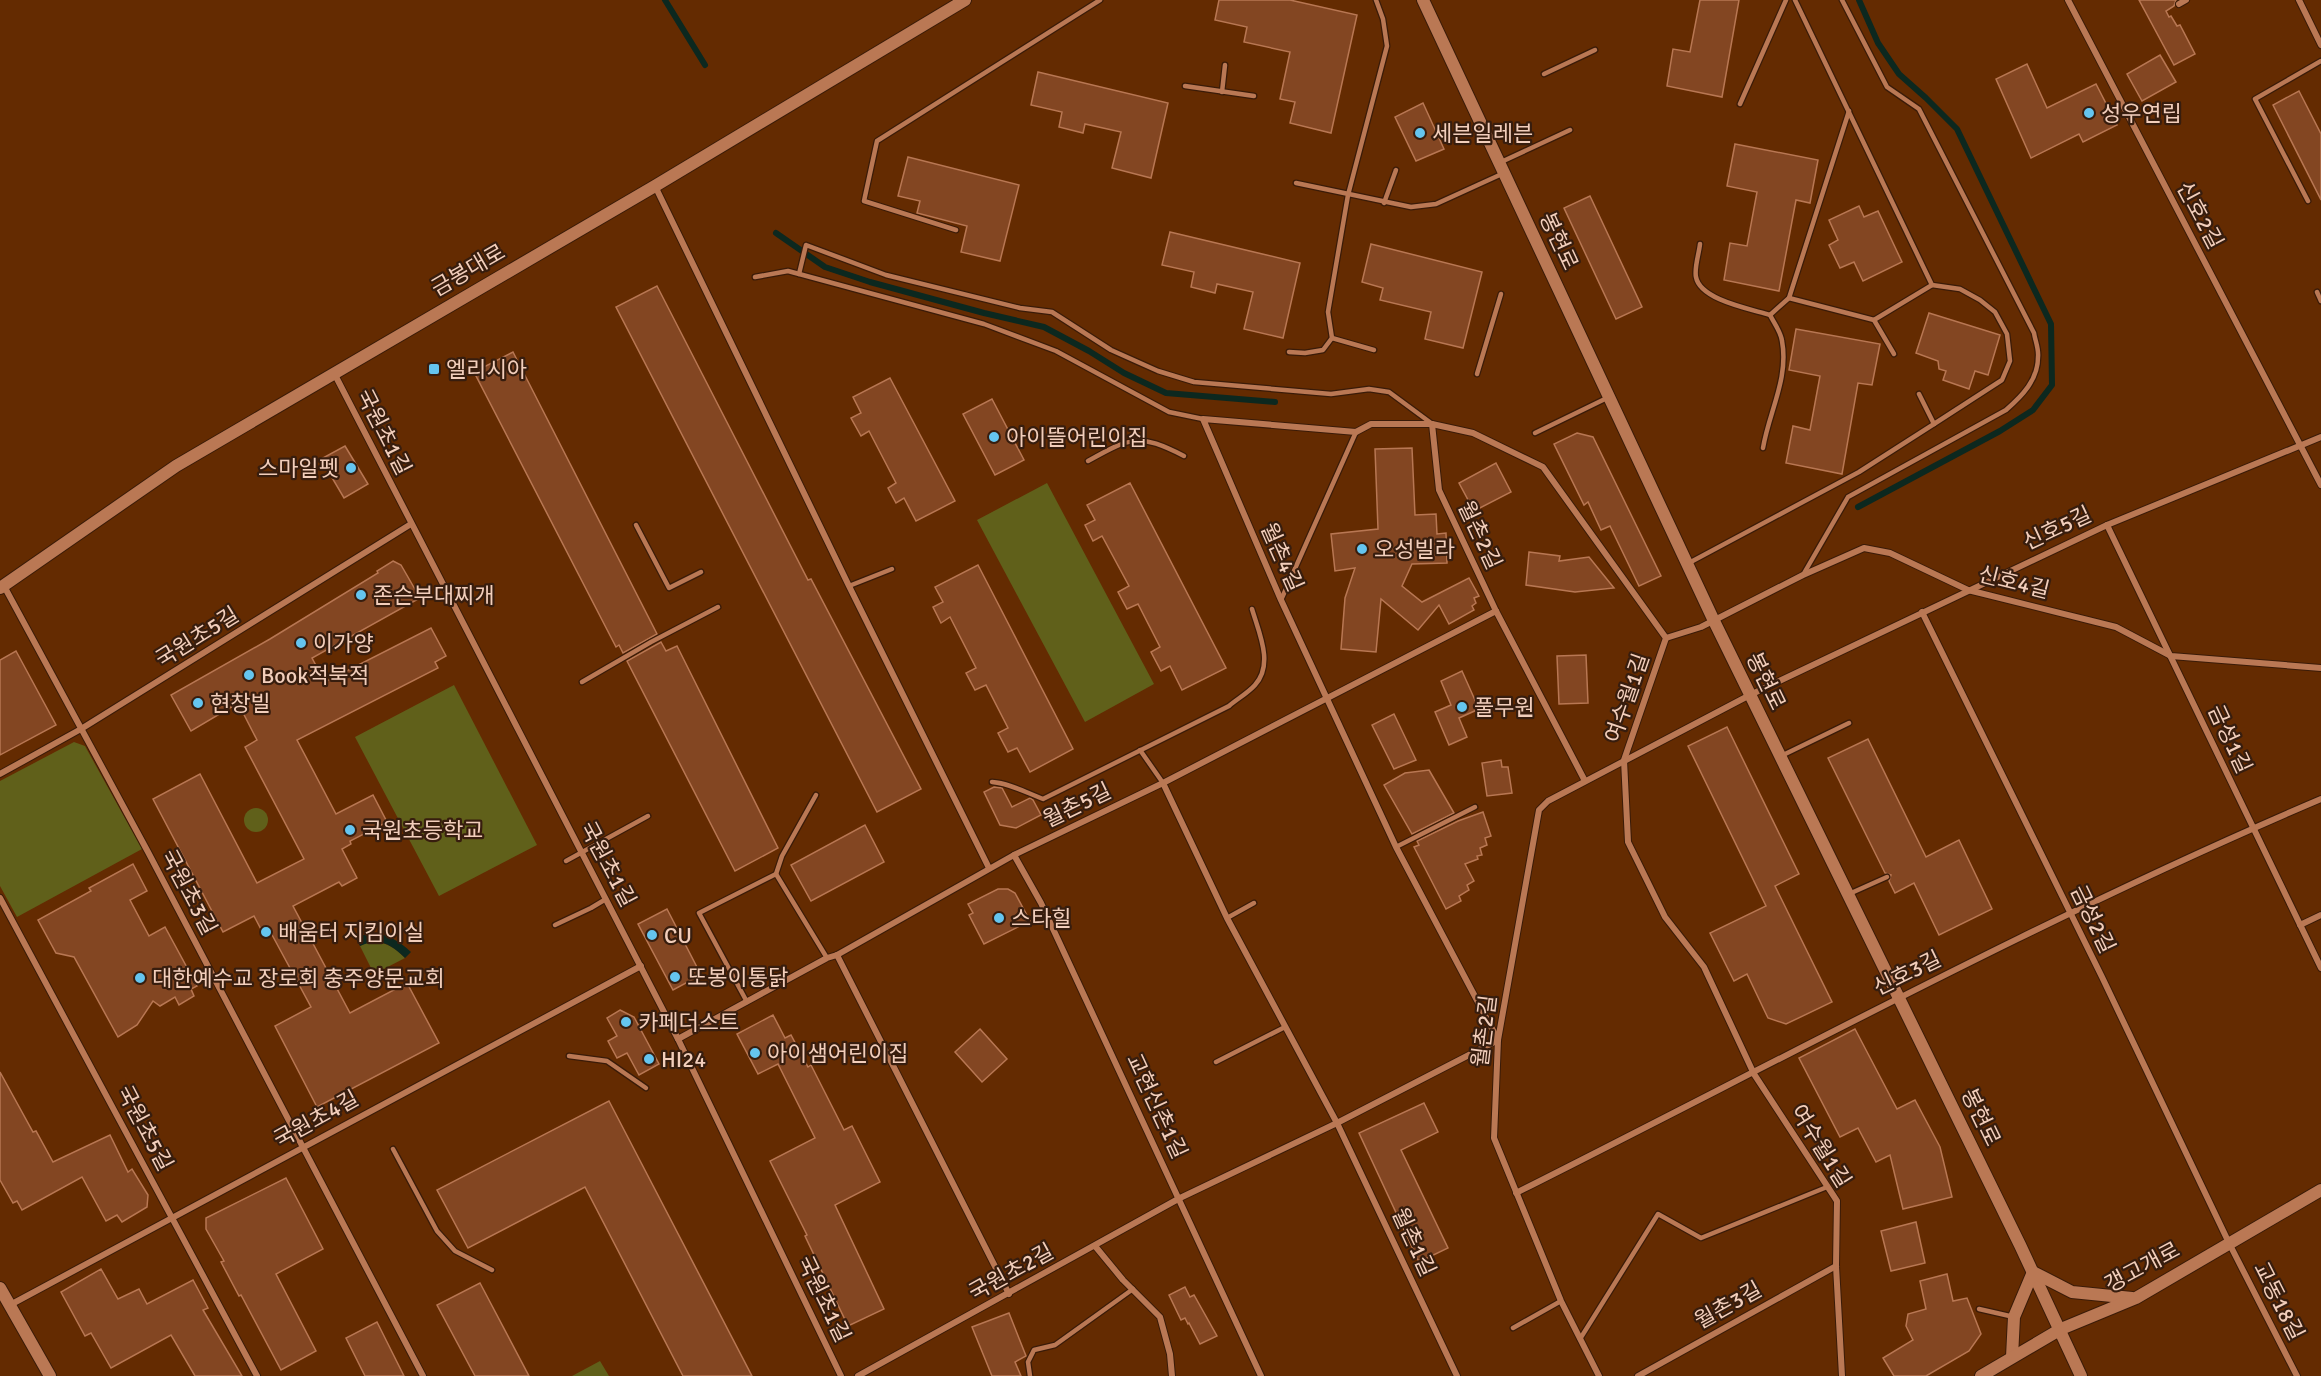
<svg xmlns="http://www.w3.org/2000/svg" width="2321" height="1376" font-family="Signika,'Noto Sans KR',sans-serif">
<style>
.green{fill:#60601a}
.water{fill:#0c281f}
.lines{fill:none;stroke-linecap:round;stroke-linejoin:round}
.stream{stroke:#0c281f;stroke-width:6}
.building{fill:#834622;stroke:#b87753;stroke-width:1.5}
.lane-casing{stroke:#3a1b08;stroke-width:7}
.street-casing{stroke:#3a1b08;stroke-width:8}
.secondary-casing{stroke:#3a1b08;stroke-width:14}
.lane{stroke:#ba7854;stroke-width:4.5}
.street{stroke:#ba7854;stroke-width:6}
.secondary{stroke:#ba7854;stroke-width:12}
.poi-dot{fill:#65c5ef;stroke:#371d0e;stroke-width:2}
.labels{text-anchor:middle;dominant-baseline:central;stroke-width:4.5;stroke-linejoin:round;paint-order:stroke}
.poi-label{font-size:22px;fill:#f2cebb;stroke:#371d0e;text-anchor:start}
.street-label{font-size:22px;fill:#f2cebb;stroke:#371d0e}
</style>
<rect width="100%" height="100%" fill="#642b01"/>
<g class="green">
<path d="M 1047,483 L 1154,684 L 1085,722 L 977,520 Z"/>
<path d="M 454,685 L 537,845 L 439,896 L 355,737 Z"/>
<path d="M 74,742 L 85,746 L 142,849 L 17,917 L 0,886 L 0,781 Z"/>
<circle cx="256" cy="820" r="12"/>
<path d="M 370,941 C 386,942 394,947 405,958 L 374,974 L 360,946 Z"/>
<path d="M 600,1361 L 609,1376 L 572,1376 Z"/>
</g>
<path class="water" d="M 372,933 C 388,934 399,941 411,952 L 405,958 C 391,944 379,937 360,946 L 355,937 Z"/>
<g class="lines">
<g class="stream">
<path d="M 665,0 L 705,65"/>
<path d="M 776,233 L 825,267 L 870,282 L 984,313 L 1044,327 L 1089,351 L 1124,373 L 1166,393 L 1275,402"/>
<path d="M 1858,507 L 2000,431 L 2033,410 L 2052,385 L 2051,324 L 1957,129 L 1926,98 L 1899,74 L 1878,43 L 1859,0"/>
</g>
</g>
<g class="building">
<path d="M 1219,0 L 1290,0 L 1357,15 L 1331,133 L 1290,123 L 1295,102 L 1280,99 L 1290,52 L 1244,42 L 1247,27 L 1215,20 Z"/>
<path d="M 1700,0 L 1739,0 L 1722,97 L 1667,86 L 1673,49 L 1690,52 Z"/>
<path d="M 2139,0 L 2176,0 L 2174,6 L 2166,11 L 2169,17 L 2171,16 L 2177,26 L 2180,25 L 2195,54 L 2174,65 Z"/>
<path d="M 2160,55 L 2176,82 L 2142,101 L 2127,74 Z"/>
<path d="M 2027,64 L 2047,108 L 2096,84 L 2117,125 L 2083,142 L 2079,134 L 2031,158 L 1996,79 Z"/>
<path d="M 1038,72 L 1168,103 L 1151,178 L 1112,168 L 1121,132 L 1085,124 L 1083,133 L 1059,127 L 1062,112 L 1031,105 Z"/>
<path d="M 2299,91 L 2321,134 L 2321,200 L 2273,105 Z"/>
<path d="M 1423,103 L 1444,149 L 1416,161 L 1395,117 Z"/>
<path d="M 1735,144 L 1818,160 L 1810,203 L 1796,200 L 1779,291 L 1724,280 L 1730,243 L 1747,246 L 1757,192 L 1727,186 Z"/>
<path d="M 908,157 L 1019,185 L 1000,261 L 961,252 L 967,226 L 917,213 L 920,201 L 898,196 Z"/>
<path d="M 1590,196 L 1642,307 L 1616,319 L 1564,208 Z"/>
<path d="M 1859,206 L 1864,217 L 1878,211 L 1902,262 L 1863,281 L 1854,262 L 1840,268 L 1829,245 L 1838,240 L 1829,220 Z"/>
<path d="M 1170,232 L 1300,263 L 1283,338 L 1244,329 L 1253,292 L 1217,284 L 1215,293 L 1191,287 L 1194,272 L 1162,265 Z"/>
<path d="M 1371,244 L 1482,272 L 1463,348 L 1425,339 L 1431,312 L 1380,300 L 1383,288 L 1362,282 Z"/>
<path d="M 657,286 L 808,580 L 811,579 L 921,789 L 877,812 L 616,307 Z"/>
<path d="M 1929,313 L 2000,335 L 1988,375 L 1975,371 L 1969,389 L 1943,380 L 1946,371 L 1939,369 L 1938,361 L 1916,353 Z"/>
<path d="M 1796,329 L 1880,344 L 1872,385 L 1858,383 L 1842,474 L 1786,463 L 1793,426 L 1810,430 L 1820,376 L 1789,370 Z"/>
<path d="M 513,352 L 657,634 L 623,653 L 619,645 L 616,647 L 474,372 Z"/>
<path d="M 890,378 L 955,501 L 916,521 L 904,498 L 896,503 L 888,488 L 896,483 L 869,431 L 861,436 L 851,418 L 861,413 L 853,397 Z"/>
<path d="M 992,399 L 1024,460 L 995,475 L 963,414 Z"/>
<path d="M 1577,433 L 1593,437 L 1661,576 L 1639,586 L 1610,526 L 1601,530 L 1588,502 L 1584,505 L 1554,444 Z"/>
<path d="M 345,446 L 368,484 L 344,498 L 321,459 Z"/>
<path d="M 1412,448 L 1415,515 L 1436,514 L 1437,534 L 1446,533 L 1447,563 L 1412,564 L 1402,586 L 1422,602 L 1469,578 L 1479,596 L 1474,598 L 1476,603 L 1472,606 L 1474,610 L 1449,624 L 1439,605 L 1418,630 L 1381,599 L 1376,652 L 1341,649 L 1345,598 L 1355,568 L 1335,571 L 1331,534 L 1378,529 L 1375,449 Z"/>
<path d="M 1496,463 L 1511,492 L 1474,511 L 1459,483 Z"/>
<path d="M 1130,483 L 1226,668 L 1182,690 L 1170,666 L 1161,671 L 1151,652 L 1160,647 L 1138,604 L 1127,609 L 1118,592 L 1129,586 L 1102,536 L 1093,541 L 1085,525 L 1095,520 L 1087,505 Z"/>
<path d="M 1529,552 L 1560,556 L 1559,561 L 1589,557 L 1614,588 L 1575,592 L 1526,585 Z"/>
<path d="M 393,561 L 401,565 L 420,598 L 312,658 L 325,682 L 431,628 L 446,656 L 435,662 L 438,668 L 297,740 L 336,814 L 373,795 L 387,822 L 350,841 L 351,844 L 342,849 L 357,878 L 342,886 L 339,882 L 293,906 L 350,1013 L 407,983 L 439,1043 L 317,1107 L 275,1026 L 311,1007 L 271,933 L 265,937 L 254,916 L 223,932 L 153,799 L 200,774 L 257,883 L 304,859 L 245,747 L 257,740 L 238,703 L 191,731 L 171,695 L 270,639 L 378,573 L 377,571 Z"/>
<path d="M 978,565 L 1073,749 L 1030,772 L 1017,748 L 1008,752 L 998,733 L 1008,728 L 986,685 L 975,690 L 966,673 L 976,668 L 950,617 L 941,623 L 933,607 L 943,602 L 935,587 Z"/>
<path d="M 661,642 L 666,651 L 677,646 L 778,848 L 735,871 L 627,661 Z"/>
<path d="M 16,651 L 56,725 L 0,755 L 0,660 Z"/>
<path d="M 1586,655 L 1588,703 L 1559,704 L 1557,656 Z"/>
<path d="M 1462,671 L 1479,709 L 1459,718 L 1467,737 L 1449,745 L 1435,712 L 1451,705 L 1441,681 Z"/>
<path d="M 1394,714 L 1416,760 L 1394,769 L 1372,725 Z"/>
<path d="M 1727,727 L 1799,874 L 1775,886 L 1832,1002 L 1786,1024 L 1768,1018 L 1747,974 L 1734,981 L 1710,933 L 1766,906 L 1688,746 Z"/>
<path d="M 1868,739 L 1926,857 L 1959,840 L 1992,909 L 1939,935 L 1914,883 L 1895,893 L 1889,881 L 1891,875 L 1885,873 L 1828,758 Z"/>
<path d="M 1501,760 L 1502,767 L 1508,767 L 1512,793 L 1487,796 L 1482,763 Z"/>
<path d="M 1429,770 L 1454,813 L 1412,834 L 1384,785 L 1405,773 Z"/>
<path d="M 994,787 L 1002,788 L 1012,807 L 1030,798 L 1033,800 L 1041,815 L 1016,828 L 1000,825 L 984,792 Z"/>
<path d="M 1483,812 L 1491,836 L 1485,838 L 1487,845 L 1480,848 L 1482,855 L 1477,856 L 1478,859 L 1465,864 L 1474,881 L 1467,885 L 1469,890 L 1459,896 L 1461,901 L 1446,909 L 1414,847 L 1419,845 L 1417,841 L 1458,821 Z"/>
<path d="M 865,825 L 884,862 L 811,901 L 791,865 Z"/>
<path d="M 133,864 L 147,891 L 130,900 L 149,936 L 165,927 L 197,986 L 191,989 L 194,996 L 179,1005 L 175,997 L 160,1006 L 153,1001 L 137,1025 L 118,1037 L 74,957 L 56,953 L 38,920 L 91,891 L 89,888 Z"/>
<path d="M 998,889 L 1008,889 L 1015,893 L 1030,921 L 984,944 L 969,915 L 973,913 L 968,904 Z"/>
<path d="M 667,909 L 701,975 L 673,990 L 638,924 Z"/>
<path d="M 620,1010 L 634,1017 L 659,1064 L 639,1075 L 627,1053 L 617,1058 L 608,1041 L 617,1036 L 607,1018 Z"/>
<path d="M 773,1015 L 785,1038 L 791,1035 L 808,1067 L 811,1065 L 844,1130 L 852,1126 L 880,1182 L 835,1205 L 884,1309 L 848,1326 L 805,1236 L 807,1235 L 770,1161 L 815,1138 L 778,1064 L 758,1074 L 737,1034 Z"/>
<path d="M 980,1029 L 1007,1059 L 982,1082 L 955,1052 Z"/>
<path d="M 1855,1029 L 1897,1109 L 1915,1100 L 1940,1147 L 1952,1197 L 1903,1209 L 1890,1155 L 1876,1162 L 1858,1128 L 1840,1137 L 1799,1058 Z"/>
<path d="M 0,1072 L 33,1132 L 36,1131 L 53,1162 L 110,1135 L 128,1172 L 132,1169 L 148,1195 L 147,1207 L 122,1222 L 117,1215 L 106,1221 L 82,1177 L 22,1210 L 17,1201 L 13,1203 L 0,1180 Z"/>
<path d="M 609,1101 L 752,1376 L 683,1376 L 585,1187 L 468,1248 L 437,1190 Z"/>
<path d="M 1424,1103 L 1438,1132 L 1401,1150 L 1448,1248 L 1419,1262 L 1359,1133 Z"/>
<path d="M 286,1178 L 323,1249 L 276,1274 L 316,1351 L 281,1370 L 241,1295 L 239,1296 L 221,1262 L 224,1261 L 206,1229 L 206,1218 Z"/>
<path d="M 1916,1222 L 1925,1263 L 1891,1271 L 1881,1231 Z"/>
<path d="M 101,1269 L 118,1299 L 139,1289 L 147,1304 L 193,1280 L 208,1308 L 203,1310 L 242,1376 L 195,1376 L 171,1335 L 111,1368 L 91,1333 L 85,1336 L 61,1292 Z"/>
<path d="M 1947,1274 L 1953,1301 L 1967,1298 L 1981,1334 L 1969,1351 L 1926,1376 L 1894,1376 L 1883,1358 L 1913,1340 L 1906,1326 L 1908,1314 L 1926,1309 L 1920,1281 Z"/>
<path d="M 480,1283 L 529,1376 L 475,1376 L 437,1305 Z"/>
<path d="M 1185,1287 L 1190,1297 L 1194,1295 L 1217,1336 L 1200,1344 L 1189,1323 L 1188,1324 L 1185,1318 L 1181,1320 L 1169,1295 Z"/>
<path d="M 1009,1313 L 1026,1356 L 1015,1362 L 1021,1376 L 992,1376 L 972,1327 Z"/>
<path d="M 377,1322 L 404,1376 L 365,1376 L 346,1338 Z"/>
</g>
<g class="lines">
<defs>
<g id="lane">
<path d="M 1795,0 L 1932,285 L 1960,289 L 1980,300 L 1995,312 L 2007,334 L 2010,361 L 2002,380 L 1934,424"/>
<path d="M 1544,74 L 1595,50"/>
<path d="M 1185,86 L 1254,96"/>
<path d="M 1222,92 L 1225,65"/>
<path d="M 1740,104 L 1786,0"/>
<path d="M 1849,111 L 1789,298 L 1874,320 L 1932,285"/>
<path d="M 1499,163 L 1570,130"/>
<path d="M 1296,183 L 1411,207 L 1436,204 L 1504,173"/>
<path d="M 2308,201 L 2255,99 L 2321,61"/>
<path d="M 1384,203 L 1396,170"/>
<path d="M 956,230 L 864,201 L 877,141 L 1100,0"/>
<path d="M 1700,244 C 1699,254 1694,268 1696,277 C 1700,300 1751,309 1770,315 C 1774,323 1781,332 1782,341 C 1789,378 1769,412 1763,448"/>
<path d="M 799,274 L 806,245 L 886,275 L 1020,308 L 1052,312 L 1111,350 L 1158,371 L 1194,382 L 1331,394 L 1369,389 L 1389,392 L 1431,423"/>
<path d="M 755,277 L 788,271 L 984,324 L 1056,351 L 1169,412 L 1203,419"/>
<path d="M 2317,292 L 2321,301"/>
<path d="M 1770,315 L 1789,298"/>
<path d="M 1874,320 L 1894,354"/>
<path d="M 1332,338 L 1374,350"/>
<path d="M 1289,352 L 1305,353 L 1323,350 L 1332,338 L 1328,312 L 1348,195 L 1387,46 L 1383,19 L 1376,0"/>
<path d="M 1477,374 L 1501,294"/>
<path d="M 1535,433 L 1607,398"/>
<path d="M 1088,461 C 1131,437 1139,433 1184,456"/>
<path d="M 636,525 L 669,588 L 701,572"/>
<path d="M 1687,564 L 1859,472 L 1934,424 L 1919,394"/>
<path d="M 1803,575 L 1848,497 L 2006,410 C 2022,396 2038,380 2038,357 C 2039,349 2035,340 2034,333 L 1919,109 L 1887,87 L 1842,0"/>
<path d="M 849,586 L 892,569"/>
<path d="M 1281,600 L 1356,432"/>
<path d="M 582,682 L 651,642 L 718,607"/>
<path d="M 1140,750 L 1163,783"/>
<path d="M 1781,756 L 1849,723"/>
<path d="M 992,782 C 1009,783 1027,793 1043,799 L 1229,706 C 1237,699 1248,693 1255,685 C 1274,664 1259,633 1252,609"/>
<path d="M 1396,847 L 1475,807"/>
<path d="M 566,861 L 648,816"/>
<path d="M 776,874 L 782,856 L 816,795"/>
<path d="M 1849,894 L 1887,877"/>
<path d="M 1227,918 L 1254,903"/>
<path d="M 555,925 L 591,908 L 606,899"/>
<path d="M 747,1002 L 699,913 L 776,874 L 827,958"/>
<path d="M 569,1056 L 607,1061 L 646,1088"/>
<path d="M 1216,1062 L 1285,1027"/>
<path d="M 393,1149 L 437,1231 L 455,1251 L 492,1270"/>
<path d="M 1979,1309 L 2014,1317"/>
<path d="M 1513,1328 L 1561,1301"/>
<path d="M 1580,1339 L 1658,1214 L 1701,1238 L 1827,1187"/>
<path d="M 1030,1376 L 1028,1362 L 1034,1350 L 1055,1345 L 1133,1289"/>
</g>
<g id="street">
<path d="M 2068,0 L 2321,485"/>
<path d="M 2299,0 L 2321,45"/>
<path d="M 2179,4 L 2186,0"/>
<path d="M 655,186 L 849,586 L 989,868"/>
<path d="M 334,373 L 678,1039 L 841,1376"/>
<path d="M 1432,424 L 1439,490 L 1496,611 L 1585,781"/>
<path d="M 2107,525 L 2321,968"/>
<path d="M 4,586 L 148,852 L 423,1376"/>
<path d="M 1922,612 L 2102,977 L 2229,1243 L 2297,1376"/>
<path d="M 1666,638 L 1701,627 L 1803,575 L 1864,548 L 1890,553 L 1968,590 L 2116,627 L 2171,656 L 2321,668"/>
<path d="M 0,774 L 81,729 L 411,524"/>
<path d="M 1163,783 L 1227,918 L 1337,1123 L 1457,1376"/>
<path d="M 1014,855 L 1041,903 L 1261,1376"/>
<path d="M 0,898 L 257,1376"/>
<path d="M 2300,925 L 2321,915"/>
<path d="M 837,955 L 1009,1294"/>
<path d="M 678,1039 L 827,958 L 837,955 L 1014,855 L 1163,783 L 1496,611"/>
<path d="M 1516,1193 C 1783,1059 2046,916 2321,799"/>
<path d="M 1095,1246 L 1123,1280 L 1160,1317 L 1170,1354 L 1172,1376"/>
<path d="M 10,1305 L 641,966"/>
<path d="M 858,1376 L 1180,1198 L 1337,1123 L 1498,1040 L 1396,847 L 1281,600 L 1203,419 L 1356,432 L 1371,424 L 1432,424 L 1473,433 L 1543,467 L 1666,638 L 1624,760 L 1628,842 L 1665,917 L 1704,967 L 1754,1074 L 1837,1201 L 1836,1266 L 1842,1376"/>
<path d="M 1599,1376 L 1561,1301 L 1494,1138 L 1498,1040 L 1539,810 L 1548,801 L 1750,695 L 2107,525 L 2321,437"/>
<path d="M 1638,1376 L 1836,1266"/>
</g>
<g id="secondary">
<path d="M 1423,0 L 1714,621 L 2020,1245 L 2081,1376"/>
<path d="M 0,588 L 176,466 L 655,186 L 965,0"/>
<path d="M 0,1288 L 50,1376"/>
<path d="M 2012,1357 L 2014,1317 L 2033,1272 L 2072,1292 L 2132,1298"/>
<path d="M 1981,1376 L 2061,1329 L 2136,1298 L 2321,1190"/>
</g>
</defs>
<use href="#lane" class="lane-casing"/>
<use href="#street" class="street-casing"/>
<use href="#secondary" class="secondary-casing"/>
<use href="#lane" class="lane"/>
<use href="#street" class="street"/>
<use href="#secondary" class="secondary"/>
</g>
<g class="poi-dot">
<circle cx="2089" cy="113" r="6"/>
<circle cx="1420" cy="133" r="6"/>
<rect x="428" y="363" width="12" height="12" rx="3"/>
<circle cx="994" cy="437" r="6"/>
<circle cx="351" cy="468" r="6"/>
<circle cx="1362" cy="549" r="6"/>
<circle cx="361" cy="595" r="6"/>
<circle cx="301" cy="643" r="6"/>
<circle cx="249" cy="675" r="6"/>
<circle cx="198" cy="703" r="6"/>
<circle cx="1462" cy="707" r="6"/>
<circle cx="350" cy="830" r="6"/>
<circle cx="999" cy="918" r="6"/>
<circle cx="266" cy="932" r="6"/>
<circle cx="652" cy="935" r="6"/>
<circle cx="675" cy="977" r="6"/>
<circle cx="140" cy="978" r="6"/>
<circle cx="626" cy="1022" r="6"/>
<circle cx="755" cy="1053" r="6"/>
<circle cx="649" cy="1059" r="6"/>
</g>
<g class="labels">
<g class="poi-label">
<text x="2101" y="113">성우연립</text>
<text x="1432" y="133">세븐일레븐</text>
<text x="446" y="369">엘리시아</text>
<text x="1006" y="437">아이뜰어린이집</text>
<text x="339" y="468" text-anchor="end">스마일펫</text>
<text x="1374" y="549">오성빌라</text>
<text x="373" y="595">존슨부대찌개</text>
<text x="313" y="643">이가양</text>
<text x="261" y="675">Book적북적</text>
<text x="210" y="703">현창빌</text>
<text x="1474" y="707">풀무원</text>
<text x="362" y="830">국원초등학교</text>
<text x="1011" y="918">스타힐</text>
<text x="278" y="932">배움터 지킴이실</text>
<text x="664" y="935">CU</text>
<text x="687" y="977">또봉이통닭</text>
<text x="152" y="978">대한예수교 장로회 충주양문교회</text>
<text x="638" y="1022">카페더스트</text>
<text x="767" y="1053">아이샘어린이집</text>
<text x="661" y="1059">HI24</text>
</g>
<g class="street-label">
<text transform="translate(2200 215) rotate(62)">신호2길</text>
<text transform="translate(1559 241) rotate(65)">봉현로</text>
<text transform="translate(468 270) rotate(-30)">금봉대로</text>
<text transform="translate(384 432) rotate(63)">국원초1길</text>
<text transform="translate(2057 528) rotate(-25)">신호5길</text>
<text transform="translate(1480 535) rotate(65)">월촌2길</text>
<text transform="translate(1282 557) rotate(66)">월촌4길</text>
<text transform="translate(2014 582) rotate(14)">신호4길</text>
<text transform="translate(197 637) rotate(-32)">국원초5길</text>
<text transform="translate(1766 681) rotate(64)">봉현로</text>
<text transform="translate(1627 698) rotate(-71)">여수월1길</text>
<text transform="translate(2230 739) rotate(65)">금성1길</text>
<text transform="translate(1077 805) rotate(-26)">월촌5길</text>
<text transform="translate(608 864) rotate(62)">국원초1길</text>
<text transform="translate(189 892) rotate(62)">국원초3길</text>
<text transform="translate(2093 919) rotate(64)">금성2길</text>
<text transform="translate(1907 973) rotate(-26)">신호3길</text>
<text transform="translate(1484 1031) rotate(-83)">월촌2길</text>
<text transform="translate(1157 1106) rotate(65)">교현신촌1길</text>
<text transform="translate(1981 1117) rotate(64)">봉현로</text>
<text transform="translate(316 1119) rotate(-29)">국원초4길</text>
<text transform="translate(145 1128) rotate(62)">국원초5길</text>
<text transform="translate(1821 1146) rotate(58)">여수월1길</text>
<text transform="translate(1414 1242) rotate(65)">월촌1길</text>
<text transform="translate(2142 1267) rotate(-28)">갱고개로</text>
<text transform="translate(1011 1272) rotate(-29)">국원초2길</text>
<text transform="translate(824 1299) rotate(64)">국원초1길</text>
<text transform="translate(2279 1301) rotate(63)">교동18길</text>
<text transform="translate(1728 1305) rotate(-29)">월촌3길</text>
</g>
</g>
</svg>
